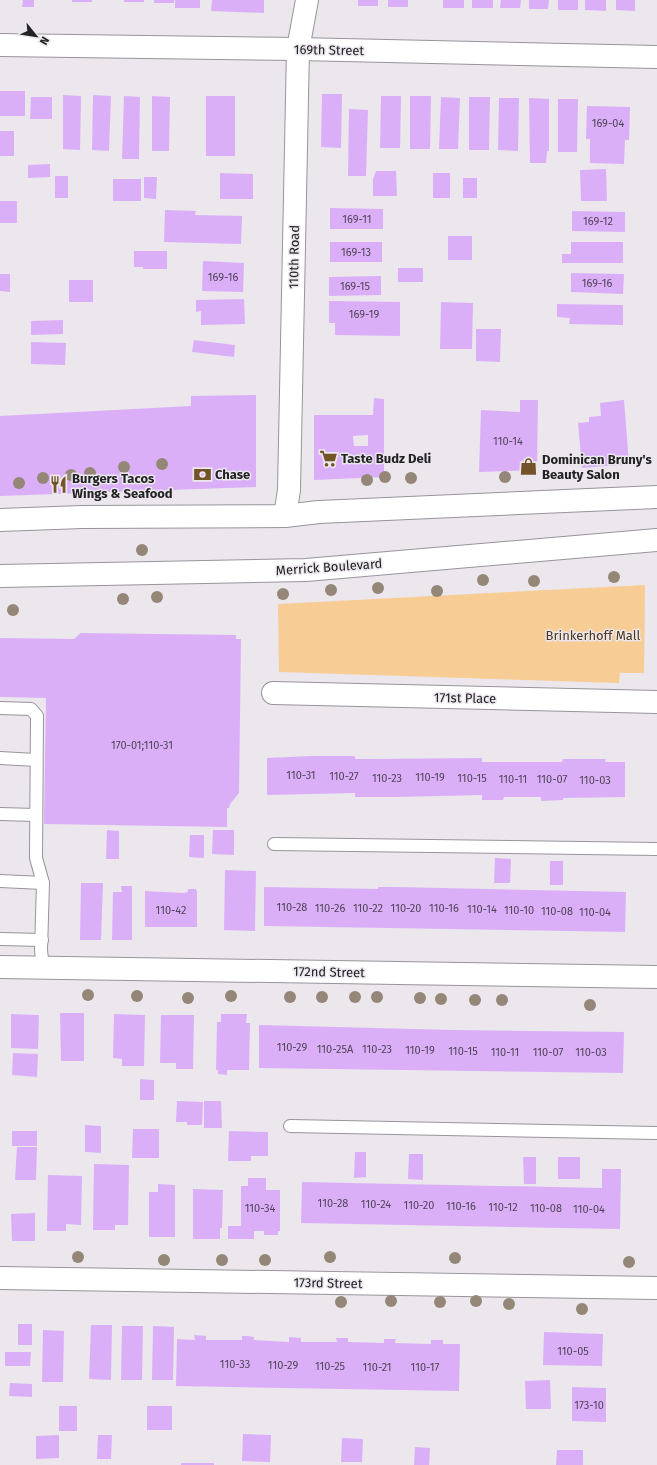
<svg xmlns="http://www.w3.org/2000/svg" width="657" height="1465" font-family="'Fira Sans',sans-serif">
<style>
.green{fill:#f7cc95}
.building{fill:#dbaff8;fill-rule:evenodd}
.lines{fill:none;stroke-linecap:round;stroke-linejoin:round}
.lane-casing{stroke:#97949a;stroke-width:14}
.street-casing{stroke:#97949a;stroke-width:24}
.primary-casing{stroke:#97949a;stroke-width:24}
.lane{stroke:#fff;stroke-width:12}
.street{stroke:#fff;stroke-width:22}
.primary{stroke:#fff;stroke-width:22}
.tree{fill:#958778}
.labels{text-anchor:middle;dominant-baseline:central;stroke-width:3;stroke-linejoin:round;paint-order:stroke}
.number-label{font-size:11px;fill:#514559}
.street-label{font-size:13px;fill:#232224;stroke:#ebe7ed}
.poi-label{font-size:13px;font-weight:bold;fill:#232224;stroke:#ebe7ed;text-anchor:start}
.park-label{font-size:13px;fill:#4f3819;stroke:#ebe7ed}
</style>
<rect width="100%" height="100%" fill="#ebe7ed"/>
<path class="green" d="M 645,585 L 644,673 L 620,673 L 619,683 L 279,672 L 278,604 Z"/>
<g class="building">
<path d="M 23,0 L 34,0 L 34,7 L 22,7 Z"/>
<rect x="72" y="0" width="20" height="2"/>
<rect x="124" y="0" width="20" height="2"/>
<rect x="154" y="0" width="20" height="3"/>
<rect x="175" y="0" width="25" height="8"/>
<path d="M 212,0 L 264,0 L 264,13 L 211,11 Z"/>
<rect x="358" y="0" width="20" height="6"/>
<rect x="388" y="0" width="20" height="7"/>
<rect x="443" y="0" width="21" height="8"/>
<rect x="472" y="0" width="21" height="8"/>
<path d="M 501,0 L 521,0 L 520,8 L 500,8 Z"/>
<path d="M 529,0 L 549,0 L 548,9 L 529,9 Z"/>
<rect x="558" y="0" width="20" height="10"/>
<path d="M 585,0 L 606,0 L 606,11 L 585,10 Z"/>
<path d="M 616,0 L 635,0 L 635,11 L 616,10 Z"/>
<rect x="0" y="91" width="25" height="25"/>
<path d="M 322,94 L 342,94 L 341,148 L 321,147 Z"/>
<path d="M 63,95 L 81,96 L 80,150 L 63,149 Z"/>
<path d="M 93,95 L 111,96 L 109,151 L 92,150 Z"/>
<path d="M 124,96 L 140,97 L 139,159 L 122,159 Z"/>
<path d="M 152,96 L 170,97 L 169,151 L 152,151 Z"/>
<rect x="206" y="96" width="29" height="60"/>
<path d="M 381,96 L 401,96 L 400,148 L 380,148 Z"/>
<path d="M 410,96 L 431,96 L 430,149 L 410,149 Z"/>
<path d="M 31,97 L 52,97 L 52,119 L 30,119 Z"/>
<path d="M 441,97 L 460,98 L 458,149 L 439,149 Z"/>
<path d="M 469,97 L 490,97 L 489,150 L 469,150 Z"/>
<path d="M 499,98 L 519,98 L 518,151 L 498,150 Z"/>
<path d="M 529,98 L 549,99 L 549,151 L 547,151 L 546,163 L 530,163 Z"/>
<path d="M 558,99 L 578,99 L 577,152 L 558,152 Z"/>
<path d="M 587,106 L 630,107 L 629,140 L 625,140 L 624,164 L 590,163 L 590,139 L 586,139 Z"/>
<path d="M 349,109 L 368,110 L 366,176 L 348,176 Z"/>
<rect x="0" y="131" width="14" height="25"/>
<path d="M 50,164 L 50,177 L 28,178 L 28,165 Z"/>
<path d="M 606,169 L 607,201 L 581,201 L 580,170 Z"/>
<path d="M 376,171 L 396,171 L 397,196 L 373,196 L 373,179 Z"/>
<path d="M 220,173 L 253,174 L 253,199 L 220,199 Z"/>
<rect x="433" y="173" width="17" height="25"/>
<rect x="55" y="176" width="13" height="22"/>
<path d="M 144,177 L 157,177 L 156,199 L 144,198 Z"/>
<rect x="463" y="178" width="14" height="20"/>
<rect x="113" y="179" width="28" height="22"/>
<rect x="0" y="201" width="17" height="22"/>
<path d="M 330,208 L 383,209 L 383,229 L 330,229 Z"/>
<path d="M 165,210 L 196,211 L 195,215 L 242,216 L 241,244 L 164,242 Z"/>
<path d="M 572,211 L 625,212 L 625,232 L 572,231 Z"/>
<rect x="448" y="236" width="24" height="24"/>
<rect x="330" y="242" width="52" height="20"/>
<path d="M 571,242 L 623,242 L 623,263 L 562,263 L 562,254 L 571,254 Z"/>
<path d="M 134,251 L 167,251 L 167,269 L 143,269 L 143,267 L 134,267 Z"/>
<path d="M 203,261 L 244,263 L 243,292 L 202,291 Z"/>
<rect x="398" y="268" width="25" height="14"/>
<path d="M 571,273 L 624,274 L 623,294 L 571,292 Z"/>
<path d="M 0,274 L 10,274 L 10,292 L 0,291 Z"/>
<path d="M 381,276 L 381,295 L 329,296 L 329,277 Z"/>
<rect x="69" y="280" width="24" height="22"/>
<path d="M 244,299 L 245,324 L 201,325 L 201,311 L 196,312 L 196,300 Z"/>
<path d="M 329,301 L 400,302 L 400,336 L 335,335 L 335,323 L 329,323 Z"/>
<path d="M 441,302 L 473,303 L 472,349 L 440,349 Z"/>
<path d="M 557,304 L 623,305 L 623,325 L 569,324 L 570,318 L 557,317 Z"/>
<path d="M 63,320 L 63,334 L 31,335 L 31,321 Z"/>
<path d="M 476,329 L 501,329 L 500,362 L 476,361 Z"/>
<path d="M 194,340 L 235,345 L 234,357 L 192,352 Z"/>
<path d="M 31,342 L 66,343 L 65,365 L 31,364 Z"/>
<path d="M 256,395 L 256,487 L 0,496 L 0,416 L 191,406 L 191,396 Z"/>
<path d="M 374,398 L 384,399 L 384,477 L 314,480 L 314,415 L 373,415 ZM 368,435 L 368,446 L 354,446 L 353,436 Z"/>
<path d="M 520,400 L 538,400 L 537,470 L 479,472 L 481,410 L 520,412 Z"/>
<path d="M 624,400 L 629,464 L 582,468 L 578,423 L 589,422 L 589,417 L 601,416 L 600,403 Z"/>
<path d="M 81,633 L 236,635 L 236,639 L 241,639 L 239,793 L 230,804 L 229,808 L 227,808 L 227,827 L 44,824 L 46,698 L 0,697 L 0,638 L 74,639 Z"/>
<path d="M 312,756 L 355,756 L 355,759 L 376,759 L 482,758 L 482,762 L 562,762 L 563,759 L 606,759 L 605,762 L 625,762 L 625,797 L 563,798 L 563,800 L 541,801 L 541,797 L 504,797 L 503,800 L 482,800 L 482,795 L 397,797 L 355,797 L 355,793 L 267,795 L 267,758 Z"/>
<path d="M 107,830 L 119,831 L 119,859 L 106,859 Z"/>
<path d="M 213,830 L 234,830 L 234,855 L 212,854 Z"/>
<path d="M 190,835 L 204,835 L 204,858 L 189,857 Z"/>
<path d="M 495,858 L 511,859 L 510,883 L 494,883 Z"/>
<rect x="550" y="861" width="13" height="24"/>
<path d="M 225,870 L 256,871 L 255,931 L 224,930 Z"/>
<path d="M 81,883 L 103,883 L 101,940 L 80,940 Z"/>
<path d="M 121,886 L 132,886 L 132,940 L 112,940 L 113,892 L 122,892 Z"/>
<path d="M 264,887 L 378,889 L 378,887 L 397,887 L 626,892 L 625,932 L 264,926 Z"/>
<path d="M 188,889 L 196,889 L 197,892 L 197,927 L 145,927 L 145,891 L 183,893 L 188,892 Z"/>
<path d="M 60,1013 L 84,1013 L 84,1061 L 61,1061 Z"/>
<path d="M 11,1014 L 39,1015 L 38,1049 L 11,1048 Z"/>
<path d="M 114,1014 L 145,1015 L 144,1066 L 122,1066 L 122,1059 L 113,1058 Z"/>
<path d="M 221,1014 L 247,1014 L 246,1023 L 250,1023 L 249,1070 L 227,1070 L 227,1075 L 218,1074 L 218,1070 L 216,1070 L 217,1022 L 221,1022 Z"/>
<path d="M 161,1015 L 194,1015 L 193,1069 L 176,1069 L 176,1063 L 160,1063 Z"/>
<path d="M 259,1025 L 452,1030 L 624,1032 L 623,1073 L 259,1068 Z"/>
<path d="M 13,1053 L 38,1054 L 37,1077 L 12,1075 Z"/>
<path d="M 140,1079 L 154,1080 L 154,1100 L 140,1100 Z"/>
<path d="M 177,1101 L 203,1102 L 202,1125 L 187,1125 L 187,1122 L 176,1122 Z"/>
<path d="M 204,1101 L 221,1101 L 222,1128 L 204,1128 Z"/>
<path d="M 85,1125 L 101,1126 L 101,1153 L 85,1152 Z"/>
<path d="M 133,1129 L 159,1129 L 159,1158 L 132,1158 Z"/>
<rect x="12" y="1131" width="25" height="15"/>
<path d="M 229,1131 L 268,1132 L 268,1156 L 251,1156 L 251,1161 L 228,1161 Z"/>
<path d="M 17,1147 L 37,1147 L 36,1180 L 15,1180 Z"/>
<path d="M 355,1152 L 366,1152 L 366,1177 L 354,1178 Z"/>
<path d="M 409,1154 L 423,1154 L 423,1180 L 408,1179 Z"/>
<path d="M 523,1157 L 536,1157 L 536,1184 L 524,1184 Z"/>
<rect x="558" y="1157" width="22" height="22"/>
<path d="M 94,1164 L 129,1165 L 128,1225 L 115,1225 L 115,1230 L 93,1230 Z"/>
<path d="M 602,1169 L 621,1169 L 620,1229 L 301,1223 L 302,1182 L 602,1188 Z"/>
<path d="M 48,1175 L 82,1176 L 81,1225 L 66,1224 L 66,1231 L 47,1231 Z"/>
<path d="M 248,1178 L 266,1178 L 266,1190 L 280,1190 L 280,1231 L 278,1231 L 278,1235 L 264,1235 L 264,1231 L 254,1231 L 254,1239 L 228,1239 L 228,1226 L 241,1226 L 241,1186 L 248,1186 Z"/>
<path d="M 158,1184 L 175,1185 L 175,1237 L 149,1237 L 149,1192 L 158,1192 Z"/>
<path d="M 193,1189 L 223,1190 L 222,1228 L 220,1228 L 220,1239 L 193,1239 Z"/>
<path d="M 35,1213 L 35,1241 L 12,1241 L 11,1214 Z"/>
<rect x="18" y="1324" width="14" height="21"/>
<path d="M 91,1325 L 112,1325 L 111,1380 L 89,1379 Z"/>
<path d="M 122,1326 L 143,1326 L 142,1380 L 121,1380 Z"/>
<path d="M 153,1326 L 174,1327 L 173,1380 L 152,1380 Z"/>
<path d="M 43,1330 L 64,1331 L 63,1382 L 42,1382 Z"/>
<path d="M 544,1332 L 603,1334 L 602,1366 L 543,1365 Z"/>
<path d="M 194,1335 L 206,1336 L 206,1340 L 242,1340 L 242,1336 L 248,1336 L 254,1337 L 254,1340 L 289,1342 L 289,1337 L 301,1338 L 301,1342 L 337,1342 L 336,1338 L 348,1338 L 348,1342 L 384,1343 L 384,1339 L 396,1339 L 395,1343 L 431,1344 L 431,1340 L 443,1340 L 443,1344 L 460,1344 L 459,1391 L 176,1386 L 177,1339 L 195,1340 Z"/>
<path d="M 5,1352 L 31,1352 L 30,1366 L 5,1366 Z"/>
<path d="M 550,1380 L 551,1409 L 526,1409 L 525,1381 Z"/>
<path d="M 10,1383 L 32,1384 L 32,1397 L 9,1396 Z"/>
<path d="M 572,1387 L 606,1388 L 606,1422 L 572,1421 Z"/>
<rect x="59" y="1406" width="18" height="25"/>
<rect x="147" y="1406" width="25" height="24"/>
<path d="M 243,1434 L 271,1435 L 270,1462 L 242,1461 Z"/>
<path d="M 59,1435 L 59,1458 L 36,1459 L 36,1436 Z"/>
<path d="M 98,1435 L 112,1435 L 111,1459 L 97,1459 Z"/>
<path d="M 342,1438 L 363,1439 L 362,1462 L 341,1462 Z"/>
<path d="M 415,1447 L 430,1448 L 429,1465 L 414,1465 Z"/>
<path d="M 557,1450 L 583,1450 L 583,1465 L 556,1465 Z"/>
<rect x="181" y="1463" width="33" height="2"/>
</g>
<g class="lines">
<defs>
<g id="lane">
<path d="M 0,708 L 31,709 L 37,716 L 36,858 L 43,883 L 41,950 L 43,968"/>
<path d="M 0,758 L 36,760"/>
<path d="M 0,814 L 36,815"/>
<path d="M 274,844 L 657,849"/>
<path d="M 0,881 L 43,883"/>
<path d="M 0,939 L 42,940"/>
<path d="M 290,1126 L 657,1133"/>
</g>
<g id="street">
<path d="M 0,45 L 298,49 L 657,57"/>
<path d="M 285,516 L 289,490 L 298,49 L 307,0"/>
<path d="M 273,693 L 657,702"/>
<path d="M 0,967 L 657,977"/>
<path d="M 0,1278 L 657,1288"/>
</g>
<g id="primary">
<path d="M 0,520 L 82,517 L 285,516 L 319,512 L 657,497"/>
<path d="M 0,576 L 306,570 L 657,540"/>
</g>
</defs>
<use href="#lane" class="lane-casing"/>
<use href="#street" class="street-casing"/>
<use href="#primary" class="primary-casing"/>
<use href="#lane" class="lane"/>
<use href="#street" class="street"/>
<use href="#primary" class="primary"/>
</g>
<g class="tree">
<circle cx="162" cy="464" r="6"/>
<circle cx="124" cy="467" r="6"/>
<circle cx="90" cy="473" r="6"/>
<circle cx="71" cy="475" r="6"/>
<circle cx="385" cy="477" r="6"/>
<circle cx="505" cy="477" r="6"/>
<circle cx="43" cy="478" r="6"/>
<circle cx="411" cy="478" r="6"/>
<circle cx="367" cy="480" r="6"/>
<circle cx="19" cy="483" r="6"/>
<circle cx="142" cy="550" r="6"/>
<circle cx="614" cy="577" r="6"/>
<circle cx="483" cy="580" r="6"/>
<circle cx="534" cy="581" r="6"/>
<circle cx="378" cy="588" r="6"/>
<circle cx="331" cy="590" r="6"/>
<circle cx="437" cy="591" r="6"/>
<circle cx="283" cy="594" r="6"/>
<circle cx="157" cy="597" r="6"/>
<circle cx="123" cy="599" r="6"/>
<circle cx="13" cy="610" r="6"/>
<circle cx="88" cy="995" r="6"/>
<circle cx="137" cy="996" r="6"/>
<circle cx="231" cy="996" r="6"/>
<circle cx="290" cy="997" r="6"/>
<circle cx="322" cy="997" r="6"/>
<circle cx="355" cy="997" r="6"/>
<circle cx="377" cy="997" r="6"/>
<circle cx="188" cy="998" r="6"/>
<circle cx="420" cy="998" r="6"/>
<circle cx="441" cy="999" r="6"/>
<circle cx="475" cy="1000" r="6"/>
<circle cx="502" cy="1000" r="6"/>
<circle cx="590" cy="1005" r="6"/>
<circle cx="78" cy="1257" r="6"/>
<circle cx="330" cy="1257" r="6"/>
<circle cx="455" cy="1258" r="6"/>
<circle cx="164" cy="1260" r="6"/>
<circle cx="222" cy="1260" r="6"/>
<circle cx="265" cy="1260" r="6"/>
<circle cx="629" cy="1262" r="6"/>
<circle cx="391" cy="1301" r="6"/>
<circle cx="476" cy="1301" r="6"/>
<circle cx="341" cy="1302" r="6"/>
<circle cx="440" cy="1302" r="6"/>
<circle cx="509" cy="1304" r="6"/>
<circle cx="582" cy="1309" r="6"/>
</g>
<defs>
<symbol id="supermarket-bare" viewBox="-9 -9 18 18"><path d="M-6-5.5h2.5l.6 2H6L4.5 2H-2.5L-4.4-4H-6ZM-1.5 3.2a1.3 1.3 0 1 0 .1 0ZM3 3.2a1.3 1.3 0 1 0 .1 0Z" fill="#735429" stroke="#ebe7ed" stroke-width="2.5" paint-order="stroke"/></symbol>
<symbol id="shop-bare" viewBox="-9 -9 18 18"><path d="M-5-2.5h2.3a2.7 3.5 0 0 1 5.4 0H5L5.5 6h-11ZM-1.5-2.5h3a1.5 2.3 0 0 0-3 0Z" fill="#735429" stroke="#ebe7ed" stroke-width="2.5" paint-order="stroke"/></symbol>
<symbol id="bank-bare" viewBox="-9 -9 18 18"><path d="M-6-4H6V4H-6ZM0-2.3a2.3 2.3 0 1 0 0 4.6a2.3 2.3 0 1 0 0-4.6Z" fill="#735429" stroke="#ebe7ed" stroke-width="2.5" paint-order="stroke"/></symbol>
<symbol id="restaurant-bare" viewBox="-9 -9 18 18"><path d="M-5-6h1v4h1v-4h1v4h1v-4h1v5L-1.5 .5V6h-2V.5L-5-1ZM5-6V6H3V1.5H1.5Q1.5-4 5-6Z" fill="#735429" stroke="#ebe7ed" stroke-width="2.5" paint-order="stroke"/></symbol>
</defs>
<g fill-rule="evenodd">
<use href="#supermarket-bare" x="316" y="446" width="25" height="25"/>
<use href="#shop-bare" x="516" y="454" width="25" height="25"/>
<use href="#bank-bare" x="190" y="462" width="25" height="25"/>
<use href="#restaurant-bare" x="46" y="472" width="25" height="25"/>
</g>
<g class="labels">
<g class="number-label">
<text x="608" y="123">169-04</text>
<text x="357" y="219">169-11</text>
<text x="598" y="221">169-12</text>
<text x="356" y="252">169-13</text>
<text x="223" y="277">169-16</text>
<text x="597" y="283">169-16</text>
<text x="355" y="286">169-15</text>
<text x="364" y="314">169-19</text>
<text x="508" y="441">110-14</text>
<text x="142" y="745">170-01;110-31</text>
<text x="301" y="775">110-31</text>
<text x="344" y="776">110-27</text>
<text x="430" y="777">110-19</text>
<text x="387" y="778">110-23</text>
<text x="472" y="778">110-15</text>
<text x="513" y="779">110-11</text>
<text x="552" y="779">110-07</text>
<text x="595" y="780">110-03</text>
<text x="292" y="907">110-28</text>
<text x="330" y="908">110-26</text>
<text x="368" y="908">110-22</text>
<text x="406" y="908">110-20</text>
<text x="444" y="908">110-16</text>
<text x="482" y="909">110-14</text>
<text x="171" y="910">110-42</text>
<text x="519" y="910">110-10</text>
<text x="557" y="911">110-08</text>
<text x="595" y="912">110-04</text>
<text x="292" y="1047">110-29</text>
<text x="335" y="1049">110-25A</text>
<text x="377" y="1049">110-23</text>
<text x="420" y="1050">110-19</text>
<text x="463" y="1051">110-15</text>
<text x="505" y="1052">110-11</text>
<text x="548" y="1052">110-07</text>
<text x="591" y="1052">110-03</text>
<text x="333" y="1203">110-28</text>
<text x="376" y="1204">110-24</text>
<text x="419" y="1205">110-20</text>
<text x="461" y="1206">110-16</text>
<text x="503" y="1207">110-12</text>
<text x="260" y="1208">110-34</text>
<text x="546" y="1208">110-08</text>
<text x="589" y="1209">110-04</text>
<text x="573" y="1351">110-05</text>
<text x="235" y="1364">110-33</text>
<text x="283" y="1365">110-29</text>
<text x="330" y="1366">110-25</text>
<text x="377" y="1367">110-21</text>
<text x="425" y="1367">110-17</text>
<text x="589" y="1405">173-10</text>
</g>
<g class="street-label">
<text transform="translate(329 50) rotate(1)">169th Street</text>
<text transform="translate(294 257) rotate(-89)">110th Road</text>
<text transform="translate(329 567) rotate(-4)">Merrick Boulevard</text>
<text transform="translate(465 698) rotate(1)">171st Place</text>
<text transform="translate(329 972) rotate(1)">172nd Street</text>
<text transform="translate(328 1283) rotate(1)">173rd Street</text>
</g>
<g class="poi-label">
<text x="341" y="458">Taste Budz Deli</text>
<text x="542" y="459">Dominican Bruny's<tspan x="542" dy="15">Beauty Salon</tspan></text>
<text x="215" y="474">Chase</text>
<text x="72" y="478">Burgers Tacos<tspan x="72" dy="15">Wings &amp; Seafood</tspan></text>
</g>
<g class="park-label">
<text x="593" y="635">Brinkerhoff Mall</text>
</g>
</g>
<g transform="translate(36 36) rotate(120)" stroke="#ebe7ed" stroke-width="3" paint-order="stroke">
<path d="M0-3L7 15L0 10L-7 15Z" fill="#232224"/>
<text y="-6" font-size="11" font-weight="bold" text-anchor="middle" fill="#232224">N</text>
</g>
</svg>
